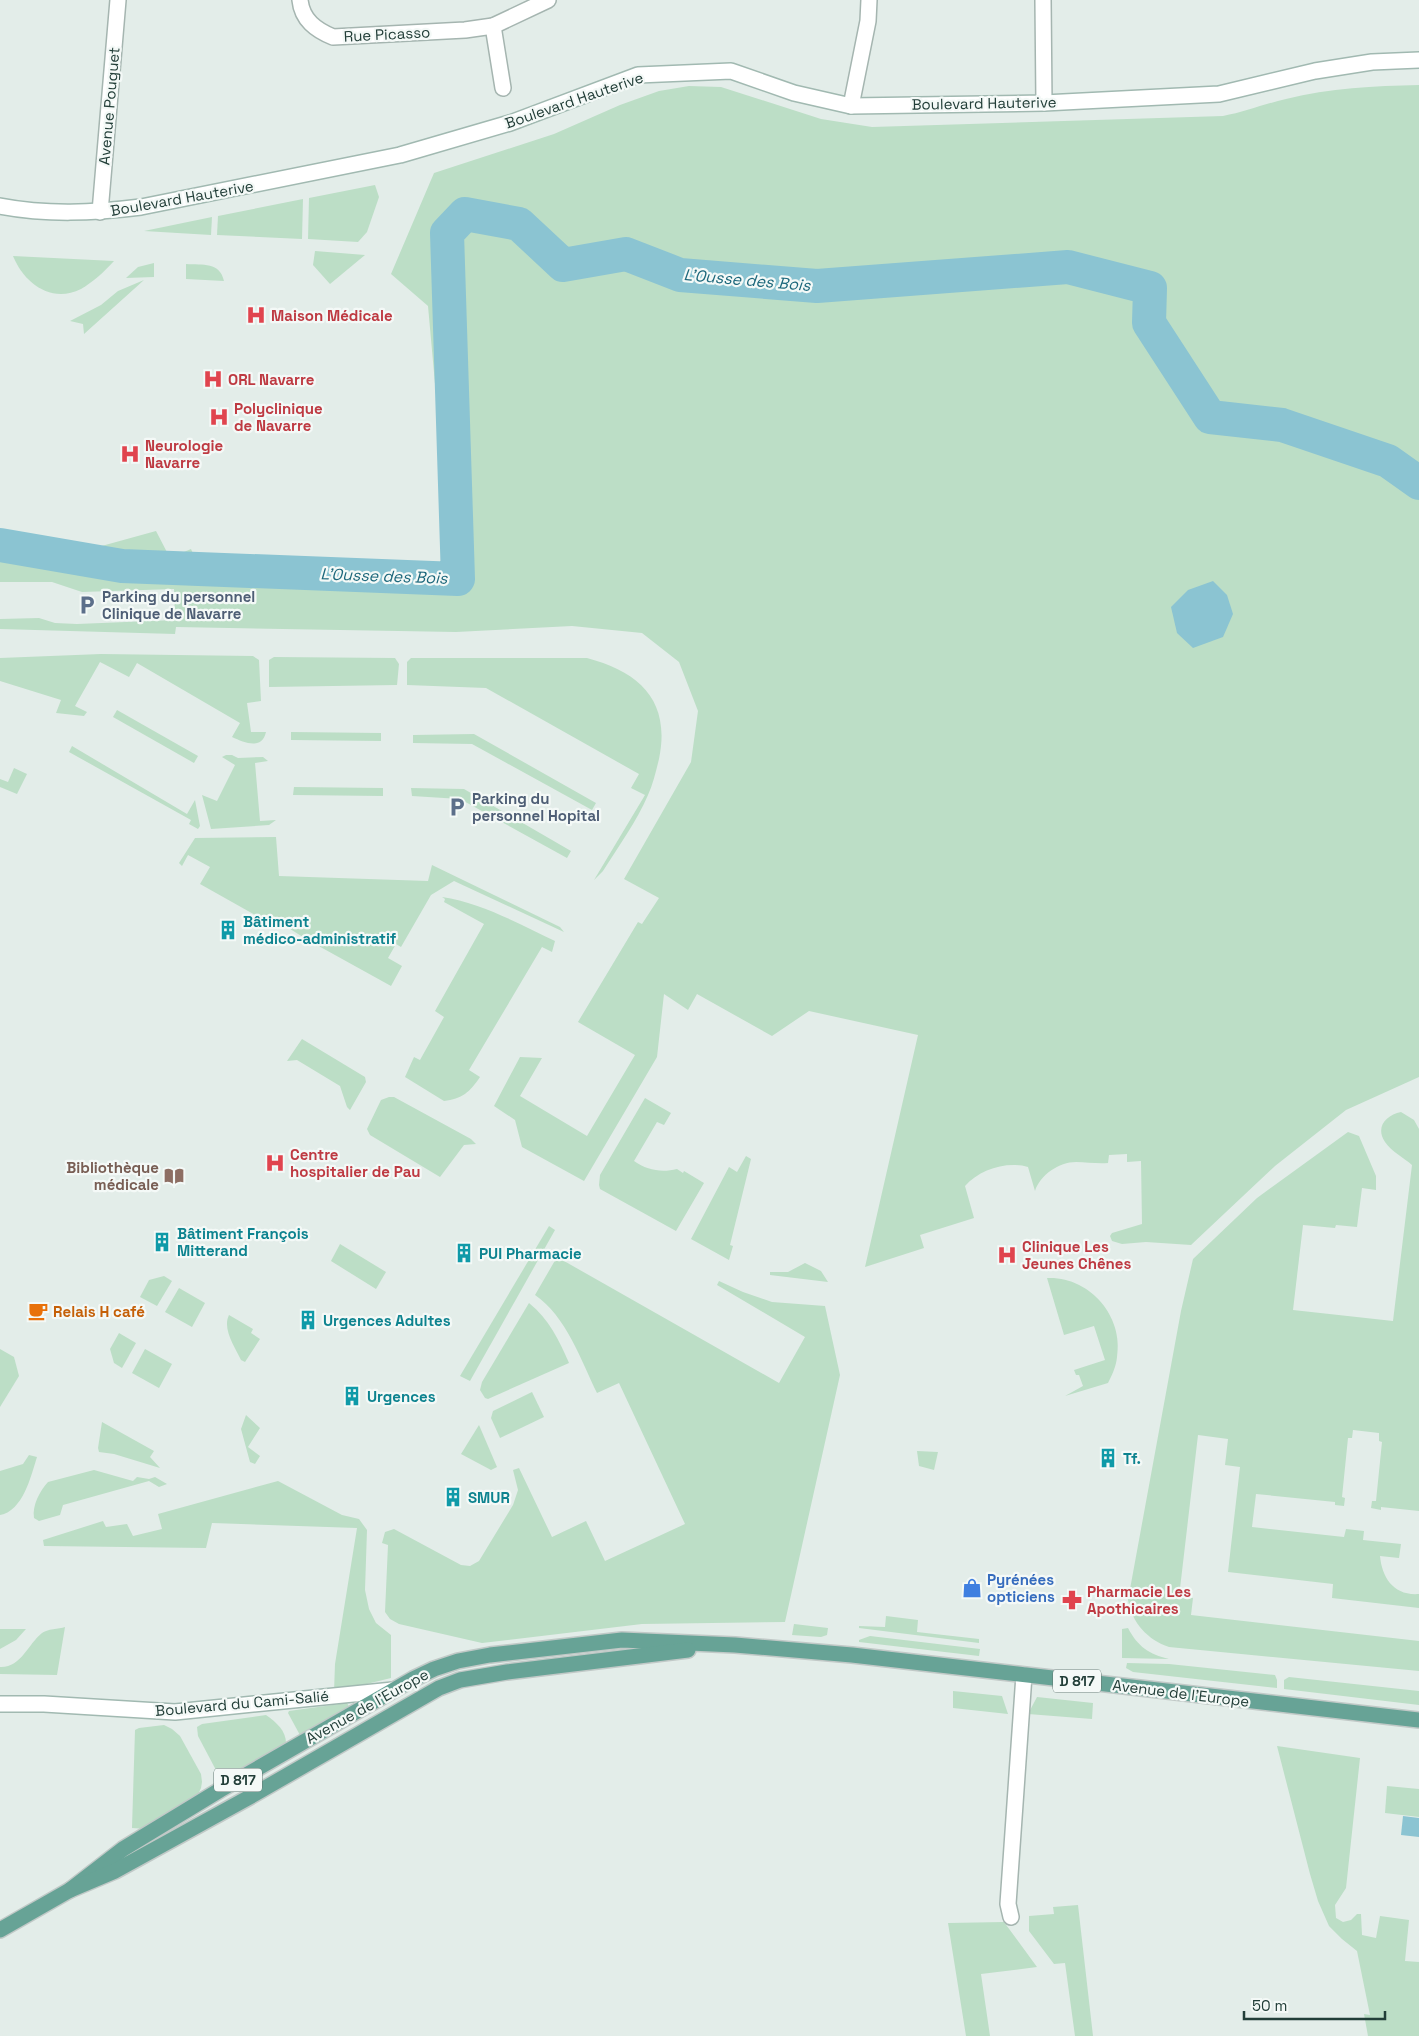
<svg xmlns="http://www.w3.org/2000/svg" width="1419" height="2036" font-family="'Space Grotesk',sans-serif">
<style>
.green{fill:#bcdec6}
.water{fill:#8bc4d2}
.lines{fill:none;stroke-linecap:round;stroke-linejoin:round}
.river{stroke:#8bc4d2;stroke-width:34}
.street-casing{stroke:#a5b5b0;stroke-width:18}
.secondary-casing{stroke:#a1b9b1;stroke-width:18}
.primary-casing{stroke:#c1c9c7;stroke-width:18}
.street{stroke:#fff;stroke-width:15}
.secondary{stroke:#fff;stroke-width:15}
.primary{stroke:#67a396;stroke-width:15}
.labels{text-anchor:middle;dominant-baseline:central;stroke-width:4.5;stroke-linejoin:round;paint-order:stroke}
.shield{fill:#f4f9f7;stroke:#617671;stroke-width:1}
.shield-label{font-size:14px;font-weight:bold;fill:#223e38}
.street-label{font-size:15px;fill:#223e38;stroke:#f4f9f7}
.health-label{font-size:15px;font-weight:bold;fill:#be3a42;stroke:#f4f9f7;text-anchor:start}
.service-label{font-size:15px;font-weight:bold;fill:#4e5e75;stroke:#f4f9f7;text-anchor:start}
.culture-label{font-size:15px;font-weight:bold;fill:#0d838f;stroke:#f4f9f7;text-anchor:start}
.education-label{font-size:15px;font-weight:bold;fill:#785e54;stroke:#f4f9f7;text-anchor:end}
.food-label{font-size:15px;font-weight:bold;fill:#c56008;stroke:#f4f9f7;text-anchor:start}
.shop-label{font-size:15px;font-weight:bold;fill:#366cbe;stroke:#f4f9f7;text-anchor:start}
.water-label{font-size:16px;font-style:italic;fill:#1c677b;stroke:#f4f9f7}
</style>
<rect width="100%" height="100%" fill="#e3ede9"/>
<g class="green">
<path d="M 1419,85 L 1419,1077 L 1346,1110 L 1275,1166 L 1191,1245 L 1146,1242 L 1122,1244 L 1112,1241 L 1110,1236 L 1112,1233 L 1142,1224 L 1141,1161 L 1127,1162 L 1127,1154 L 1109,1155 L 1108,1163 C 1097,1164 1087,1162 1076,1162 C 1059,1162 1040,1175 1035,1191 L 1028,1167 C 1007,1161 980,1169 965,1186 L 974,1218 L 920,1235 L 924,1248 L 865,1267 L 918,1035 L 809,1011 L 772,1036 L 697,994 L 688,1010 L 664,994 L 657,1057 L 584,1181 L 522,1147 L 515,1120 L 494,1106 L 520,1057 L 542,1058 L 520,1096 L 587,1136 L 635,1055 L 578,1022 L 638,922 L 642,924 L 659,898 L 624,879 L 691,762 L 698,711 L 679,662 L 642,633 L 572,626 L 456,632 L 176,627 L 175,634 L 0,629 L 0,619 L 39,618 L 55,623 L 77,624 L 175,620 L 174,589 L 82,592 L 52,582 L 0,582 L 0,551 L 123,573 L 177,580 L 452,572 L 428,306 L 391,274 L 434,173 L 554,134 L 620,105 L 659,91 L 689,86 L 721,87 L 821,119 L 872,127 L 1223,116 C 1245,112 1264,104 1286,99 C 1330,88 1374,86 1419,85 Z"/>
<path d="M 375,185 L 379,197 L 367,232 L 358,242 L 308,239 L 309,198 Z"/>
<path d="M 303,199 L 302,239 L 217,235 L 218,216 Z"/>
<path d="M 212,217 L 211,235 L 144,231 Z"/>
<path d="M 315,251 L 365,255 L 330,284 L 313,265 Z"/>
<path d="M 13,256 L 114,261 C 105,271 93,282 81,289 C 51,304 24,283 13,256 Z"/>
<path d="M 154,263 L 154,277 L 126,278 L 138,267 Z"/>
<path d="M 186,264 C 203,265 220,262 224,281 L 186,279 Z"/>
<path d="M 144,280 L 84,334 L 83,324 L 70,321 L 101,305 L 118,291 Z"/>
<path d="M 156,531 L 170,558 L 191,549 L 197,563 L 167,564 L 126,561 L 98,547 Z"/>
<path d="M 101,654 L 253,656 L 259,660 L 261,701 L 247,703 L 251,732 L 266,732 C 262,750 245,743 232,737 L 240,723 L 137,663 L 129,677 L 100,662 L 75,706 L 87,712 L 84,716 L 56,713 L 61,700 L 0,681 L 0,658 Z"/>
<path d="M 274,657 L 395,658 L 399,664 L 397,685 L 269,687 L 269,660 Z"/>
<path d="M 411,658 L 587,658 C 640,672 671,701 659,759 C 656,771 653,784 648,795 C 637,821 618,847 603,871 L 594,880 L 645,795 L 631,788 L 639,774 L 486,688 L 407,685 L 407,662 Z"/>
<path d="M 117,710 L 198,756 L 194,763 L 113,717 Z"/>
<path d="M 291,732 L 381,733 L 381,741 L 291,740 Z"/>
<path d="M 474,734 L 596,803 L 592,810 L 472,744 L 413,743 L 413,735 Z"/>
<path d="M 72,746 L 187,814 L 195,800 L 200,826 L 198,829 L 189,824 L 191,820 L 69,752 Z"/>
<path d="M 226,755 L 232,755 L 238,758 L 263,757 L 268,761 L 255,763 L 260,821 L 276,820 L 269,825 L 211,829 L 202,795 L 217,801 L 235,765 L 222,757 Z"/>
<path d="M 14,768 L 27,774 L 17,794 L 0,787 L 0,779 L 8,782 Z"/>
<path d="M 294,787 L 383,788 L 383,796 L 293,795 Z"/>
<path d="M 411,788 L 464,789 L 571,851 L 567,858 L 460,799 L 412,796 Z"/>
<path d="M 276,837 L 279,876 L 428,881 L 432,865 L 560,927 L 564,932 L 454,881 L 431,895 L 401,947 L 396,944 L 388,958 L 402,966 L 391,986 L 306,939 L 268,915 L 264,920 L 200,884 L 210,867 L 188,855 L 182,866 L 179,863 L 195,838 Z"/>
<path d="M 442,897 C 482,903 519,924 555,941 L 552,952 L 542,947 L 469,1070 L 480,1077 C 470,1092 462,1099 444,1101 L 405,1077 L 414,1057 L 420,1060 L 444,1017 L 435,1011 L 484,924 L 444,902 L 445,899 Z"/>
<path d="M 302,1039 L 365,1077 L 366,1082 L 350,1110 L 347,1107 L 340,1086 L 297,1060 L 287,1061 Z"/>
<path d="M 389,1097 L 394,1097 L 471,1139 L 476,1144 L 464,1145 L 440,1177 L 370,1135 L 367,1129 L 381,1100 Z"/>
<path d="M 645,1098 L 671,1113 L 664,1125 L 657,1122 L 634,1161 C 647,1170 661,1173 677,1169 L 683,1173 L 684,1171 L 704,1183 L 676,1231 L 600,1189 L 599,1185 L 600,1175 Z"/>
<path d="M 1401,1112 L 1414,1120 L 1419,1129 L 1419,1511 L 1381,1507 L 1381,1510 L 1371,1508 L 1372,1501 L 1376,1501 L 1382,1442 L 1379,1441 L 1379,1433 L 1353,1430 L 1352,1438 L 1348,1438 L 1342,1497 L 1345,1498 L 1344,1506 L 1335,1505 L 1335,1502 L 1256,1494 L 1252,1527 L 1344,1537 L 1346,1529 L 1364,1531 L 1363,1540 L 1401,1544 L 1399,1558 L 1380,1556 C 1382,1578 1394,1596 1419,1594 L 1419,1608 L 1332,1598 L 1333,1584 L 1228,1572 L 1240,1467 L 1225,1465 L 1228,1439 L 1198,1435 L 1179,1597 L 1193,1598 L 1191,1615 L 1419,1641 L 1419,1671 L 1169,1647 C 1148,1640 1132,1623 1128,1600 L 1181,1311 L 1193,1259 L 1257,1198 L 1348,1132 L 1359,1136 L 1376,1176 L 1376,1190 L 1362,1188 L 1357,1227 L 1336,1225 L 1335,1228 L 1303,1225 L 1293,1310 L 1393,1321 L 1412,1165 C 1404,1158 1391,1151 1385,1142 C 1375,1127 1386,1115 1401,1112 Z"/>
<path d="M 746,1156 L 751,1159 L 730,1245 L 733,1246 L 729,1260 L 691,1239 L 729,1167 L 737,1172 Z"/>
<path d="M 549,1226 L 555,1230 L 470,1381 L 460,1376 Z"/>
<path d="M 340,1244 L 386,1272 L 376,1289 L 331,1261 Z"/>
<path d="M 557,1257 L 779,1383 L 805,1337 L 717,1285 L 719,1281 L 743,1292 L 772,1302 L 825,1306 L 840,1375 L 785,1622 L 642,1624 L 482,1643 L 399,1624 L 390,1619 L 385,1612 L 388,1545 L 382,1543 L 385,1532 L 394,1529 L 461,1565 L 470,1566 L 479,1561 L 513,1505 L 518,1490 L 513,1470 L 519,1468 L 552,1537 L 586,1521 L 605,1561 L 685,1524 L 619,1383 L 597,1393 C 581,1360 566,1316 535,1295 Z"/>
<path d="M 805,1263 L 821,1271 L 828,1282 L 770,1275 L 770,1272 L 788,1272 Z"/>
<path d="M 164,1276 L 172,1281 L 157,1306 L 140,1297 L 149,1280 Z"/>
<path d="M 1047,1278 C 1089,1276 1124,1316 1117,1357 C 1116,1367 1112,1375 1108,1383 L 1065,1396 L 1083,1386 L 1079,1375 L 1076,1375 L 1074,1370 L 1105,1360 L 1094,1326 L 1064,1335 Z"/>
<path d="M 179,1288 L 205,1303 L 192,1327 L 165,1312 Z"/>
<path d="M 529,1303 C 549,1319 559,1340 569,1363 L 488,1399 L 485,1398 L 480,1390 L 482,1382 Z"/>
<path d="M 229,1315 L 253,1329 L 251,1333 L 260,1339 L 245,1362 L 241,1360 C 235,1347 222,1329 229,1315 Z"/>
<path d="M 119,1333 L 136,1343 L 122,1368 L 114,1363 L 110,1349 Z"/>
<path d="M 0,1349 L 14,1357 L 19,1376 L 0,1407 Z"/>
<path d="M 145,1349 L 172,1364 L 159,1388 L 132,1373 Z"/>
<path d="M 532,1392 L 544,1417 L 500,1438 L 491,1418 L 493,1411 Z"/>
<path d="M 246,1415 L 260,1428 L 248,1447 L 260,1456 L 255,1464 L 250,1462 L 241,1429 Z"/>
<path d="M 102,1422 L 154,1451 L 150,1457 L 160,1468 L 114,1454 L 99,1452 L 98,1448 Z"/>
<path d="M 479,1425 L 497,1467 L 491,1470 L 461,1454 Z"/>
<path d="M 917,1451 L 938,1452 L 934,1470 L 919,1466 Z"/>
<path d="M 29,1455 L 37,1457 C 31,1476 23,1511 0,1515 L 0,1471 L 23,1464 Z"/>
<path d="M 94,1470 L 133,1481 L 137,1477 L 149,1479 L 155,1477 L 167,1484 L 159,1487 L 149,1481 L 63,1505 L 60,1515 L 39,1521 L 34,1518 C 32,1505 40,1491 48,1482 Z"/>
<path d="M 278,1481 L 342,1515 L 359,1519 L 367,1530 L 365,1590 L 369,1609 L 376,1623 L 391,1635 L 391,1678 L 334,1692 L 335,1664 L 357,1528 L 212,1523 L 206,1548 L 44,1546 L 43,1540 L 103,1521 L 106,1527 L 127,1524 L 133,1536 L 162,1529 L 158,1514 Z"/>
<path d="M 886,1616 L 918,1620 L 917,1632 L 979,1639 L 979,1643 L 859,1628 L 859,1626 L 885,1627 Z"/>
<path d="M 794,1624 L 828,1628 L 827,1635 L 821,1637 L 792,1635 Z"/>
<path d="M 65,1627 L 57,1675 L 0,1674 L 0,1667 C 21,1668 28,1644 42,1633 C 47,1629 59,1629 65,1627 Z"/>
<path d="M 1128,1628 C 1138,1647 1149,1654 1169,1659 L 1122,1658 L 1122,1629 Z"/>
<path d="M 0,1629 L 26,1629 L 16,1640 L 0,1649 Z"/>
<path d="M 870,1636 L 980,1649 L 979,1656 L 859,1642 L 859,1640 Z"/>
<path d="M 1127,1663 L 1169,1664 L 1275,1675 L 1277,1680 L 1277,1688 L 1133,1672 L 1126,1668 Z"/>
<path d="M 1289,1677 L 1419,1691 L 1419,1705 L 1284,1689 L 1284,1680 Z"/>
<path d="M 953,1691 L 1002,1696 L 1008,1714 L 953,1708 Z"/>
<path d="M 1037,1697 L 1093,1703 L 1092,1719 L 1028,1714 Z"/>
<path d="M 347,1703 L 350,1708 L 301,1737 L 288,1713 L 289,1711 Z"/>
<path d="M 266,1715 C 277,1723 287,1731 286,1746 L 227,1779 L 217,1772 L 198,1736 L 197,1727 L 202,1724 Z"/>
<path d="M 164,1725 L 172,1729 L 180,1736 L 201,1774 L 202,1782 L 201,1788 L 196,1799 L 146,1829 L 132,1828 L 135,1730 L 139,1728 Z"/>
<path d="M 1277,1746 L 1360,1758 L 1346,1888 L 1335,1905 L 1336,1918 L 1343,1922 L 1351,1920 L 1357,1914 L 1361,1914 L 1362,1935 L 1376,1938 L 1380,1916 L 1409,1920 L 1405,1961 L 1419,1962 L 1419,2036 L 1368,2036 L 1364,2014 L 1370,2015 L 1357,1951 L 1342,1939 L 1329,1926 L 1318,1901 L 1310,1874 Z"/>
<path d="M 1387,1786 L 1419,1789 L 1419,1817 L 1385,1813 Z"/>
<path d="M 1078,1905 L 1093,2036 L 1075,2036 L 1065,1963 L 1054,1964 L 1029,1931 L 1029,1916 L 1054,1914 L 1053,1907 Z"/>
<path d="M 1004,1922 L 1037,1967 L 981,1974 L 990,2036 L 966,2036 L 948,1923 Z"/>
</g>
<g class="water">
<path d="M 1213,581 L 1227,595 L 1233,614 L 1223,637 L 1193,648 L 1177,633 L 1171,607 L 1188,590 Z"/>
<path d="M 1403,1816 L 1419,1818 L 1419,1837 L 1401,1835 Z"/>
</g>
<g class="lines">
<path class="river" d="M 0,545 L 122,566 L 458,579 L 447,233 L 465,214 L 519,224 L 563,265 L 626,254 L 680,275 L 817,286 L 1068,267 L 1150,288 L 1149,323 L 1210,417 L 1282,425 L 1388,461 L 1419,483"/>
<defs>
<g id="street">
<path d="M 300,0 C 302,20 316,30 333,37 L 465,30 L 493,26 L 548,0"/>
<path d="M 1043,0 L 1044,103"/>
<path d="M 493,26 L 503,88"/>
<path d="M 851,106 L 868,21 L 869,0"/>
<path d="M 100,212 L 118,0"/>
<path d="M 1011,1917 L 1008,1904 L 1024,1675"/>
</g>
<g id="secondary">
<path d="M 0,206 C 47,215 93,213 141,207 L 400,155 L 510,123 L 638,75 L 731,71 L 794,93 L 851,106 L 1044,103 L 1219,94 L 1315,71 L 1372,62 L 1419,60"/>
<path d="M 0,1704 L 44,1704 L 175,1712 L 393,1690"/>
</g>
<g id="primary">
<path d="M 70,1890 L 123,1849 L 220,1790 L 413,1679 L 434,1669 L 458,1661 L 490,1655 L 622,1640 L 735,1645 L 852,1655 L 1419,1720"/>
<path d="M 0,1930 L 70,1890 L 115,1871 L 246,1799 L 439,1688 L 460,1680 L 507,1672 L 688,1650"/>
</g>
</defs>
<use href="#street" class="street-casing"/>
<use href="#secondary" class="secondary-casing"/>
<use href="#primary" class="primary-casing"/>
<use href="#street" class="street"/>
<use href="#secondary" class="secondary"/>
<use href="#primary" class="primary"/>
</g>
<defs>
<symbol id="hospital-bare" viewBox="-9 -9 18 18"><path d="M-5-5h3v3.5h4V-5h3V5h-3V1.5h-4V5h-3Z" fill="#e0444e" stroke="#f4f9f7" stroke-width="2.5" paint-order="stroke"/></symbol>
<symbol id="parking-bare" viewBox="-9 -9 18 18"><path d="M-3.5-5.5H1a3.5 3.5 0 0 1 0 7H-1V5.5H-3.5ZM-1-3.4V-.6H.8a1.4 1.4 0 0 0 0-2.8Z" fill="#5c6f8a" stroke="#f4f9f7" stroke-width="2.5" paint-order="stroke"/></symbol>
<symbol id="building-bare" viewBox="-9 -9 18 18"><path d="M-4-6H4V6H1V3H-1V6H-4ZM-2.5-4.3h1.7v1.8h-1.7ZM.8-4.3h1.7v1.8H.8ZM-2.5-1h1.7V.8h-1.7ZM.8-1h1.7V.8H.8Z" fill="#0f9aa8" stroke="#f4f9f7" stroke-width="2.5" paint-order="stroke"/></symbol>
<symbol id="library-bare" viewBox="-9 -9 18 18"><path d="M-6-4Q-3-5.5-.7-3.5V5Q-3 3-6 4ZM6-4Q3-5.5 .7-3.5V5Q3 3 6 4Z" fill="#8d6e63" stroke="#f4f9f7" stroke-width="2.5" paint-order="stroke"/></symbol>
<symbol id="cafe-bare" viewBox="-9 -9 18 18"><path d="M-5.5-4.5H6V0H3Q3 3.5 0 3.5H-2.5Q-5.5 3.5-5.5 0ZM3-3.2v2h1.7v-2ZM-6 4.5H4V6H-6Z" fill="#e8710a" stroke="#f4f9f7" stroke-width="2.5" paint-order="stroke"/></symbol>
<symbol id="shop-bare" viewBox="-9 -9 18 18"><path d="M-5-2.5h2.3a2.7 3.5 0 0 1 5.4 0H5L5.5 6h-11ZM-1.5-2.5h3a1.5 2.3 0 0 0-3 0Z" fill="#3f7fe0" stroke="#f4f9f7" stroke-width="2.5" paint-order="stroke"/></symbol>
<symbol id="pharmacy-bare" viewBox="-9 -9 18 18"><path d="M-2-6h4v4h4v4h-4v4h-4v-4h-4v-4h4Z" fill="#e0444e" stroke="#f4f9f7" stroke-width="2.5" paint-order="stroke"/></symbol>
</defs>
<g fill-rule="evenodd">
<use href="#hospital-bare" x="242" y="301" width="28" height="28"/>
<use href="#hospital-bare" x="199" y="365" width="28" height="28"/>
<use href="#hospital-bare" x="205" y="403" width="28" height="28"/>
<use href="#hospital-bare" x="116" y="440" width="28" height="28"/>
<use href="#parking-bare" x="73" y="591" width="28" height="28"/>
<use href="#parking-bare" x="443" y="793" width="28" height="28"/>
<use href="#building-bare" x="214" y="916" width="28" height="28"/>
<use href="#hospital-bare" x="261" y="1149" width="28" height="28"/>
<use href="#library-bare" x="160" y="1162" width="28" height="28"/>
<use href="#building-bare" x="148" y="1228" width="28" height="28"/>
<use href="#building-bare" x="450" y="1239" width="28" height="28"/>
<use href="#hospital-bare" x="993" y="1241" width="28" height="28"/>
<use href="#cafe-bare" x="24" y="1297" width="28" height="28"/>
<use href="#building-bare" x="294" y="1306" width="28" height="28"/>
<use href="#building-bare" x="338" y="1382" width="28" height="28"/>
<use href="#building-bare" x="1094" y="1444" width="28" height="28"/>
<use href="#building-bare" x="439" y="1483" width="28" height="28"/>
<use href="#shop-bare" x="958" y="1574" width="28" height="28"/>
<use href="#pharmacy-bare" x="1058" y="1586" width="28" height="28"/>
</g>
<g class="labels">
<g class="shield">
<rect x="1053" y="1669.5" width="48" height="23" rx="4"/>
<rect x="214" y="1768.5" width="48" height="23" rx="4"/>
</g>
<g class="shield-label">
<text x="1077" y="1681">D 817</text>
<text x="238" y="1780">D 817</text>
</g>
<g class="street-label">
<text transform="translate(387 34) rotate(-3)">Rue Picasso</text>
<text transform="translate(574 100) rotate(-19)">Boulevard Hauterive</text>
<text transform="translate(984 103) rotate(-1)">Boulevard Hauterive</text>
<text transform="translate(109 106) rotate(-85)">Avenue Pouguet</text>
<text transform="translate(182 198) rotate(-10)">Boulevard Hauterive</text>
<text transform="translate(1181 1693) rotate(7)">Avenue de l'Europe</text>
<text transform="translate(242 1703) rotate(-5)">Boulevard du Cami-Salié</text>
<text transform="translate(367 1706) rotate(-29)">Avenue de l'Europe</text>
</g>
<g class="health-label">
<text x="271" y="315">Maison Médicale</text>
<text x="228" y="379">ORL Navarre</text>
<text x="234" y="408">Polyclinique<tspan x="234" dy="17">de Navarre</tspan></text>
<text x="145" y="445">Neurologie<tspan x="145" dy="17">Navarre</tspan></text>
<text x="290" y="1154">Centre<tspan x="290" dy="17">hospitalier de Pau</tspan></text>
<text x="1022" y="1246">Clinique Les<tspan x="1022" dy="17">Jeunes Chênes</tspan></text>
<text x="1087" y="1591">Pharmacie Les<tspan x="1087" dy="17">Apothicaires</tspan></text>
</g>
<g class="service-label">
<text x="102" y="596">Parking du personnel<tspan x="102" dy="17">Clinique de Navarre</tspan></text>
<text x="472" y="798">Parking du<tspan x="472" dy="17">personnel Hopital</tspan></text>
</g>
<g class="culture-label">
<text x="243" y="921">Bâtiment<tspan x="243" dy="17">médico-administratif</tspan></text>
<text x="177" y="1233">Bâtiment François<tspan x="177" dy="17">Mitterand</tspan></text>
<text x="479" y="1253">PUI Pharmacie</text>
<text x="323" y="1320">Urgences Adultes</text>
<text x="367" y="1396">Urgences</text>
<text x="1123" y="1458">Tf.</text>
<text x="468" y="1497">SMUR</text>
</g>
<g class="education-label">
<text x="159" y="1167">Bibliothèque<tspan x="159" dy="17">médicale</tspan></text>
</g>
<g class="food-label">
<text x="53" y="1311">Relais H café</text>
</g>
<g class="shop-label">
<text x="987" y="1579">Pyrénées<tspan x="987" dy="17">opticiens</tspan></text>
</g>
<g class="water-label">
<text transform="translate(747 280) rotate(5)">L'Ousse des Bois</text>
<text transform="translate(384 576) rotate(2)">L'Ousse des Bois</text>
</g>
</g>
<path d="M1244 2011v8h141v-8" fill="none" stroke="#223e38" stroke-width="2.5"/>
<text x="1252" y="2011" font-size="15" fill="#223e38" stroke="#f4f9f7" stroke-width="4" paint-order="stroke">50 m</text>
</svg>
